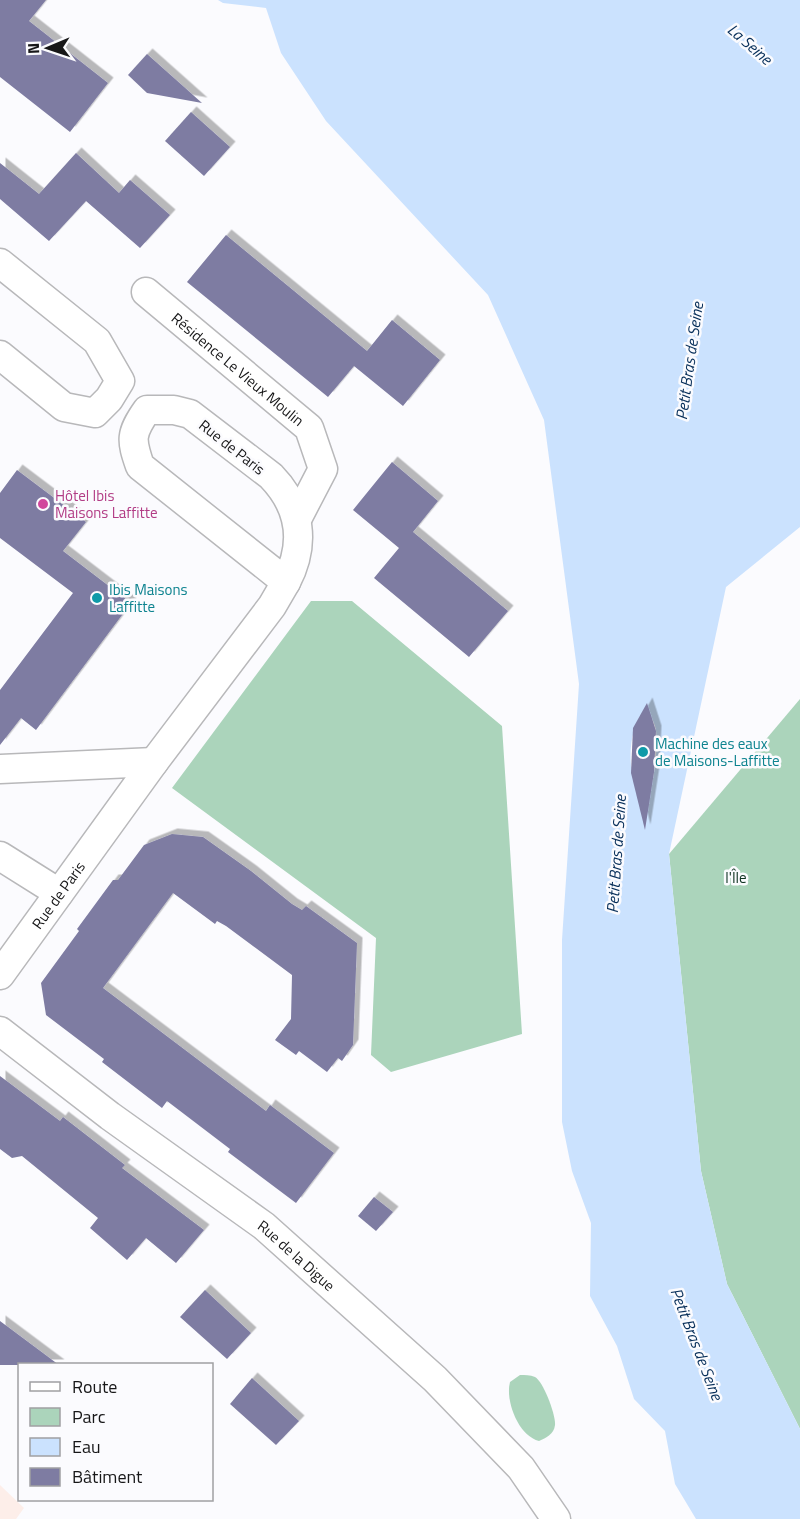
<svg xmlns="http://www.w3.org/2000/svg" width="800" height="1519" font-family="'Titillium Web',sans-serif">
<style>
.education{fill:#fdeee9}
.green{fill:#abd4bb}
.water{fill:#cbe2fe;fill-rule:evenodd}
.building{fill:#7e7ca2;filter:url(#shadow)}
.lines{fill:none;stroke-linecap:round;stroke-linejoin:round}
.minor-casing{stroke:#b8b8ba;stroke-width:31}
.minor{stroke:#fff;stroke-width:28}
.hotel-dot{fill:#d1479c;stroke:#fbfbfe;stroke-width:2}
.culture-dot{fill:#0f9aa8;stroke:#fbfbfe;stroke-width:2}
.labels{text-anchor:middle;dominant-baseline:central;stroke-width:5;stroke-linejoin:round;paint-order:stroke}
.street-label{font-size:15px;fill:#171718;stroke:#fbfbfe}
.hotel-label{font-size:15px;fill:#b23c85;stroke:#fbfbfe;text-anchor:start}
.culture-label{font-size:15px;fill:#0d838f;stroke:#fbfbfe;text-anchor:start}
.park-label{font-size:15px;fill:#0e3220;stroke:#fbfbfe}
.water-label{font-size:16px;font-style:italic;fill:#062e59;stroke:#fbfbfe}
</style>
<defs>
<filter id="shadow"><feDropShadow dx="5.5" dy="-5.5" stdDeviation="0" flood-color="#0004"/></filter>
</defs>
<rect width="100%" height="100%" fill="#fbfbfe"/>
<path class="education" d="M 0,1485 L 24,1508 L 16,1519 L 0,1519 Z"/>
<g class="green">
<path d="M 311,601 L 352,601 L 502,726 L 522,1034 L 391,1072 L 371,1055 L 376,938 L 172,788 Z"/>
<path d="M 800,699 L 800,1429 L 727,1284 L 701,1171 L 669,854 Z"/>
<path d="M 520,1375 C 525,1375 530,1375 535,1377 C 543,1381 556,1415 555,1425 C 554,1434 546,1438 539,1441 C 518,1436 505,1400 510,1382 Z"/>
</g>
<path class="water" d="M 218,0 L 800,0 L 800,527 L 726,587 L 669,854 L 701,1171 L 727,1284 L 800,1429 L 800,1519 L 696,1519 L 675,1484 L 665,1431 L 634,1399 L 617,1346 L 590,1296 L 591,1223 L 572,1171 L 562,1122 L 562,940 L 579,684 L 544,420 L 488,295 L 326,121 L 281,53 L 266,8 L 223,3 ZM 646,709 C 650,716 655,722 656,730 C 658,746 655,777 649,792 L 638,793 C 627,770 627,728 646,709 Z"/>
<g class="building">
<path d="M 0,0 L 46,0 L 29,21 L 108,83 L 70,132 L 0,77 Z"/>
<path d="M 147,54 L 202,103 L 147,93 L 128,75 Z"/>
<path d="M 191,112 L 230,147 L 204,176 L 165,141 Z"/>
<path d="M 76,153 L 119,193 L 130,180 L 170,215 L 140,248 L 86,201 L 49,241 L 0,199 L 0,163 L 39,194 Z"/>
<path d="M 226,235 L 367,351 L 392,320 L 440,360 L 403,406 L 354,366 L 328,397 L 187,282 Z"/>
<path d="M 392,462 L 438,501 L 413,532 L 508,611 L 469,657 L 374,578 L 399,548 L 353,510 Z"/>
<path d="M 17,470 L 86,522 L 63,551 L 131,603 L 36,730 L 21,718 L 0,745 L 0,690 L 73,593 L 0,538 L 0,493 Z"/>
<path d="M 647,703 L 656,731 L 654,772 L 645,830 L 631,773 L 633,728 Z"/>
<path d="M 172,834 L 203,837 L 251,871 L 292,904 L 302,910 L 306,906 L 357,943 L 353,1045 L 342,1061 L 338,1058 L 327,1072 L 299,1051 L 296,1055 L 275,1040 L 291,1019 L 292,975 L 226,926 L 217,921 L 215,924 L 173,893 L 103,988 L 266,1111 L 270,1105 L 334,1153 L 296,1203 L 228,1152 L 230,1149 L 167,1101 L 162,1108 L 102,1062 L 104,1059 L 46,1015 L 41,983 L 79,931 L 77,929 L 113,880 L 118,880 L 144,845 Z"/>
<path d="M 0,1076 L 60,1121 L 63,1117 L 125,1165 L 122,1168 L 204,1230 L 176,1263 L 146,1238 L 127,1260 L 90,1228 L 98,1218 L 22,1156 L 12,1158 L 0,1149 Z"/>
<path d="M 374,1197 L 393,1212 L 376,1231 L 358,1216 Z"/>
<path d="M 205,1290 L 251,1333 L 227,1359 L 180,1317 Z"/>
<path d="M 0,1321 L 59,1365 L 0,1365 Z"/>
<path d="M 252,1378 L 299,1421 L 276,1445 L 230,1404 Z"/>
</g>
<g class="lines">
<defs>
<g id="minor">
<path d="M 0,263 L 97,341 L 120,381 L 109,399 L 95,413 L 64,407 L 0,355"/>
<path id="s1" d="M 146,292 L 309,428 L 323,469 L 297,519"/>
<path d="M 147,410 L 174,410 L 190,414 L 271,476 C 301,507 306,544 286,582 L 140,466 C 131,440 130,434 147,410 Z"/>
<path d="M 0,769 L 154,762"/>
<path d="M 0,856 L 59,893"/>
<path id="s2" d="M 0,975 L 154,762 L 272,606 L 286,582"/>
<path id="s3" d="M 0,1031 L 110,1116 L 264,1226 L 435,1379 L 521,1468 L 556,1519"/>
</g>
</defs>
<use href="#minor" class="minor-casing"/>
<use href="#minor" class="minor"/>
</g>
<circle class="hotel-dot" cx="43" cy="504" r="6"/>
<g class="culture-dot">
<circle cx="97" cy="598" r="6"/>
<circle cx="643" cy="752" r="6"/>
</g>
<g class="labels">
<g class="street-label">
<text stroke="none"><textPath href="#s1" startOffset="120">Résidence Le Vieux Moulin</textPath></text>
<text transform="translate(232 447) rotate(38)">Rue de Paris</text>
<text stroke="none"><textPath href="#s2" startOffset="99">Rue de Paris</textPath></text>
<text stroke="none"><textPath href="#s3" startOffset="372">Rue de la Digue</textPath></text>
</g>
<g class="hotel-label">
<text x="55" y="495">Hôtel Ibis<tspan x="55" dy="17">Maisons Laffitte</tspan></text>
</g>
<g class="culture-label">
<text x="109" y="589">Ibis Maisons<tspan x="109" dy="17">Laffitte</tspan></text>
<text x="655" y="743">Machine des eaux<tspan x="655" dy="17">de Maisons-Laffitte</tspan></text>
</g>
<g class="park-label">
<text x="736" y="877">l'Île</text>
</g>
<g class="water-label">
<text transform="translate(750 44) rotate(41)">La Seine</text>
<text transform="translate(689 361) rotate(-82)">Petit Bras de Seine</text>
<text transform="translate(616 854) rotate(-86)">Petit Bras de Seine</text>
<text transform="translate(697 1344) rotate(69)">Petit Bras de Seine</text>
</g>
</g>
<rect x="18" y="1363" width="195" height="138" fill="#fbfbfe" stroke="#a0a0a2" stroke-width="1.5"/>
<rect x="30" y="1382" width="30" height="9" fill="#ffffff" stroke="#a0a0a2" stroke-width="1.5"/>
<text x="72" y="1393" font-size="18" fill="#171718">Route</text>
<rect x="30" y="1408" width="30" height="18" fill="#abd4bb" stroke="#a0a0a2" stroke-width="1.5"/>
<text x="72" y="1423" font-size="18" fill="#171718">Parc</text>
<rect x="30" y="1438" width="30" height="18" fill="#cbe2fe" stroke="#a0a0a2" stroke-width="1.5"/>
<text x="72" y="1453" font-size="18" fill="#171718">Eau</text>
<rect x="30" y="1468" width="30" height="18" fill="#7e7ca2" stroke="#a0a0a2" stroke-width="1.5"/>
<text x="72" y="1483" font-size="18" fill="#171718">Bâtiment</text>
<g transform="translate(48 48) rotate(268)" stroke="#fbfbfe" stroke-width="4.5" paint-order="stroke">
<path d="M0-4.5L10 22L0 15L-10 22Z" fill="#171718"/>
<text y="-9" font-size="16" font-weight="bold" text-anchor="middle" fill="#171718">N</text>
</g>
</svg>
